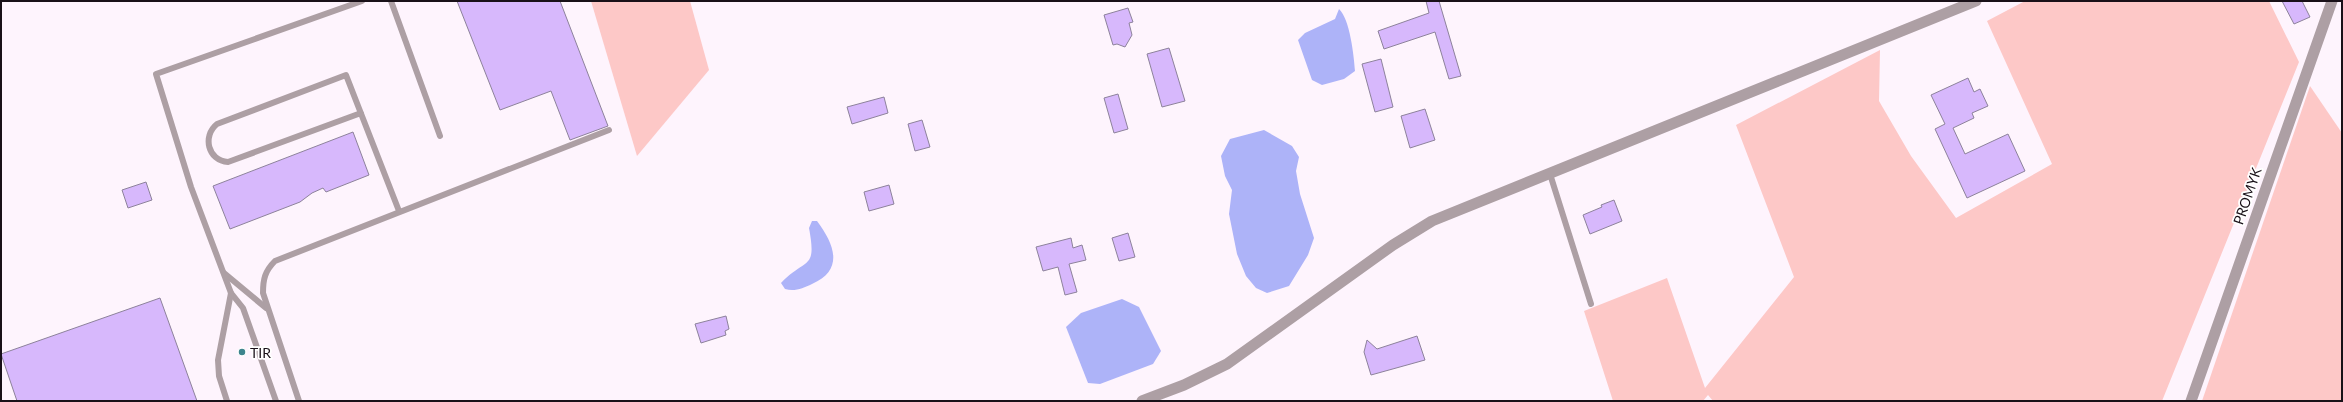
<svg xmlns="http://www.w3.org/2000/svg" width="2343" height="402" font-family="Lato,sans-serif">
<style>
.green{fill:#fdc8c7}
.water{fill:#adb3f8}
.building{fill:#d7b8fc;stroke:#8d829b}
.lines{fill:none;stroke-linecap:round;stroke-linejoin:round}
.service{stroke:#ad9fa4;stroke-width:6}
.minor{stroke:#ad9fa4;stroke-width:11}
.tertiary{stroke:#ad9fa4;stroke-width:11}
.poi-dot{fill:#3d848d;stroke:#fff;stroke-width:1.5}
.labels{text-anchor:middle;dominant-baseline:central;stroke-width:3.5;stroke-linejoin:round;paint-order:stroke}
.street-label{font-size:14px;fill:#191018;stroke:#fff}
.poi-label{font-size:14px;fill:#191018;stroke:#fff;text-anchor:start}
</style>
<rect width="100%" height="100%" fill="#fef4fd"/>
<g class="green">
<path d="M 591,1 L 690,1 L 709,70 L 637,156 Z"/>
<path d="M 2025,1 L 2269,1 L 2299,62 L 2162,401 L 1713,401 L 1708,395 L 1703,401 L 1613,401 L 1584,311 L 1667,278 L 1705,388 L 1794,277 L 1736,125 L 1880,50 L 1879,101 L 1911,156 L 1956,218 L 2052,164 L 1987,21 Z"/>
<path d="M 2310,86 L 2342,133 L 2342,401 L 2202,401 Z"/>
</g>
<g class="water">
<path d="M 1339,9 C 1350,19 1354,56 1355,71 L 1344,79 L 1322,85 L 1312,80 L 1298,40 L 1305,33 L 1335,19 Z"/>
<path d="M 1264,130 L 1292,146 L 1299,157 L 1296,171 L 1300,194 L 1314,238 L 1308,255 L 1289,286 L 1267,293 L 1256,288 L 1246,276 L 1237,254 L 1229,214 L 1232,190 L 1225,176 L 1221,156 L 1230,139 Z"/>
<path d="M 812,221 L 817,221 C 835,245 844,270 812,284 C 803,288 795,292 785,289 L 781,283 C 806,257 817,271 809,228 Z"/>
<path d="M 1122,299 L 1139,307 L 1161,351 L 1153,364 L 1100,384 L 1088,383 L 1066,327 L 1081,313 Z"/>
</g>
<g class="building">
<path d="M 457,1 L 560,1 L 608,126 L 570,140 L 551,91 L 500,110 Z"/>
<path d="M 1426,1 L 1439,1 L 1461,76 L 1449,79 L 1435,32 L 1384,49 L 1378,31 L 1429,13 Z"/>
<path d="M 2282,1 L 2302,1 L 2310,17 L 2294,24 Z"/>
<path d="M 1128,8 L 1133,22 L 1129,23 L 1132,35 L 1125,47 L 1117,44 L 1113,45 L 1104,15 Z"/>
<path d="M 1169,48 L 1185,101 L 1162,107 L 1147,54 Z"/>
<path d="M 1381,59 L 1393,107 L 1375,112 L 1362,64 Z"/>
<path d="M 1968,78 L 1974,92 L 1980,89 L 1988,106 L 1972,113 L 1974,118 L 1953,128 L 1965,154 L 2008,134 L 2025,171 L 1967,198 L 1935,129 L 1945,124 L 1931,95 Z"/>
<path d="M 1118,94 L 1128,129 L 1114,133 L 1104,98 Z"/>
<path d="M 884,97 L 888,113 L 852,124 L 847,107 Z"/>
<path d="M 1425,109 L 1435,140 L 1410,148 L 1401,116 Z"/>
<path d="M 922,120 L 930,147 L 915,151 L 908,124 Z"/>
<path d="M 353,132 L 369,175 L 326,192 L 323,188 L 312,193 L 300,202 L 230,229 L 213,186 Z"/>
<path d="M 146,182 L 152,200 L 128,208 L 122,190 Z"/>
<path d="M 889,185 L 894,204 L 869,211 L 864,192 Z"/>
<path d="M 1614,200 L 1622,221 L 1590,234 L 1583,215 L 1602,207 L 1601,205 Z"/>
<path d="M 1128,233 L 1135,257 L 1119,261 L 1112,238 Z"/>
<path d="M 1071,238 L 1073,248 L 1082,245 L 1086,260 L 1069,264 L 1077,292 L 1065,295 L 1058,267 L 1043,271 L 1036,247 Z"/>
<path d="M 160,298 L 197,401 L 17,401 L 1,354 Z"/>
<path d="M 726,316 L 729,329 L 725,331 L 726,335 L 701,343 L 695,324 Z"/>
<path d="M 1417,336 L 1425,360 L 1371,375 L 1364,352 L 1367,340 L 1377,349 Z"/>
</g>
<g class="lines">
<g class="service">
<path d="M 391,1 L 440,136"/>
<path d="M 361,113 L 228,162 C 208,161 202,136 217,124 L 346,75 L 399,211"/>
<path d="M 1550,174 L 1591,304"/>
<path d="M 224,273 L 266,308"/>
<path d="M 231,293 L 243,308 L 276,401"/>
<path d="M 227,401 L 219,376 L 218,360 L 231,293 L 191,187 L 156,74 L 362,1"/>
<path d="M 299,401 L 263,293 C 263,279 265,271 275,261 L 609,130"/>
</g>
<path class="minor" d="M 2191,401 L 2332,1"/>
<path class="tertiary" d="M 1142,401 L 1184,385 L 1227,364 L 1393,245 L 1432,221 L 1976,1"/>
</g>
<circle class="poi-dot" cx="242" cy="352" r="4"/>
<g class="labels">
<g class="street-label">
<text transform="translate(2247 196) rotate(-71)">PROMYK</text>
</g>
<g class="poi-label">
<text x="250" y="352">TIR</text>
</g>
</g>
<rect width="2343" height="402" fill="none" stroke="#191018" stroke-width="4"/>
</svg>
